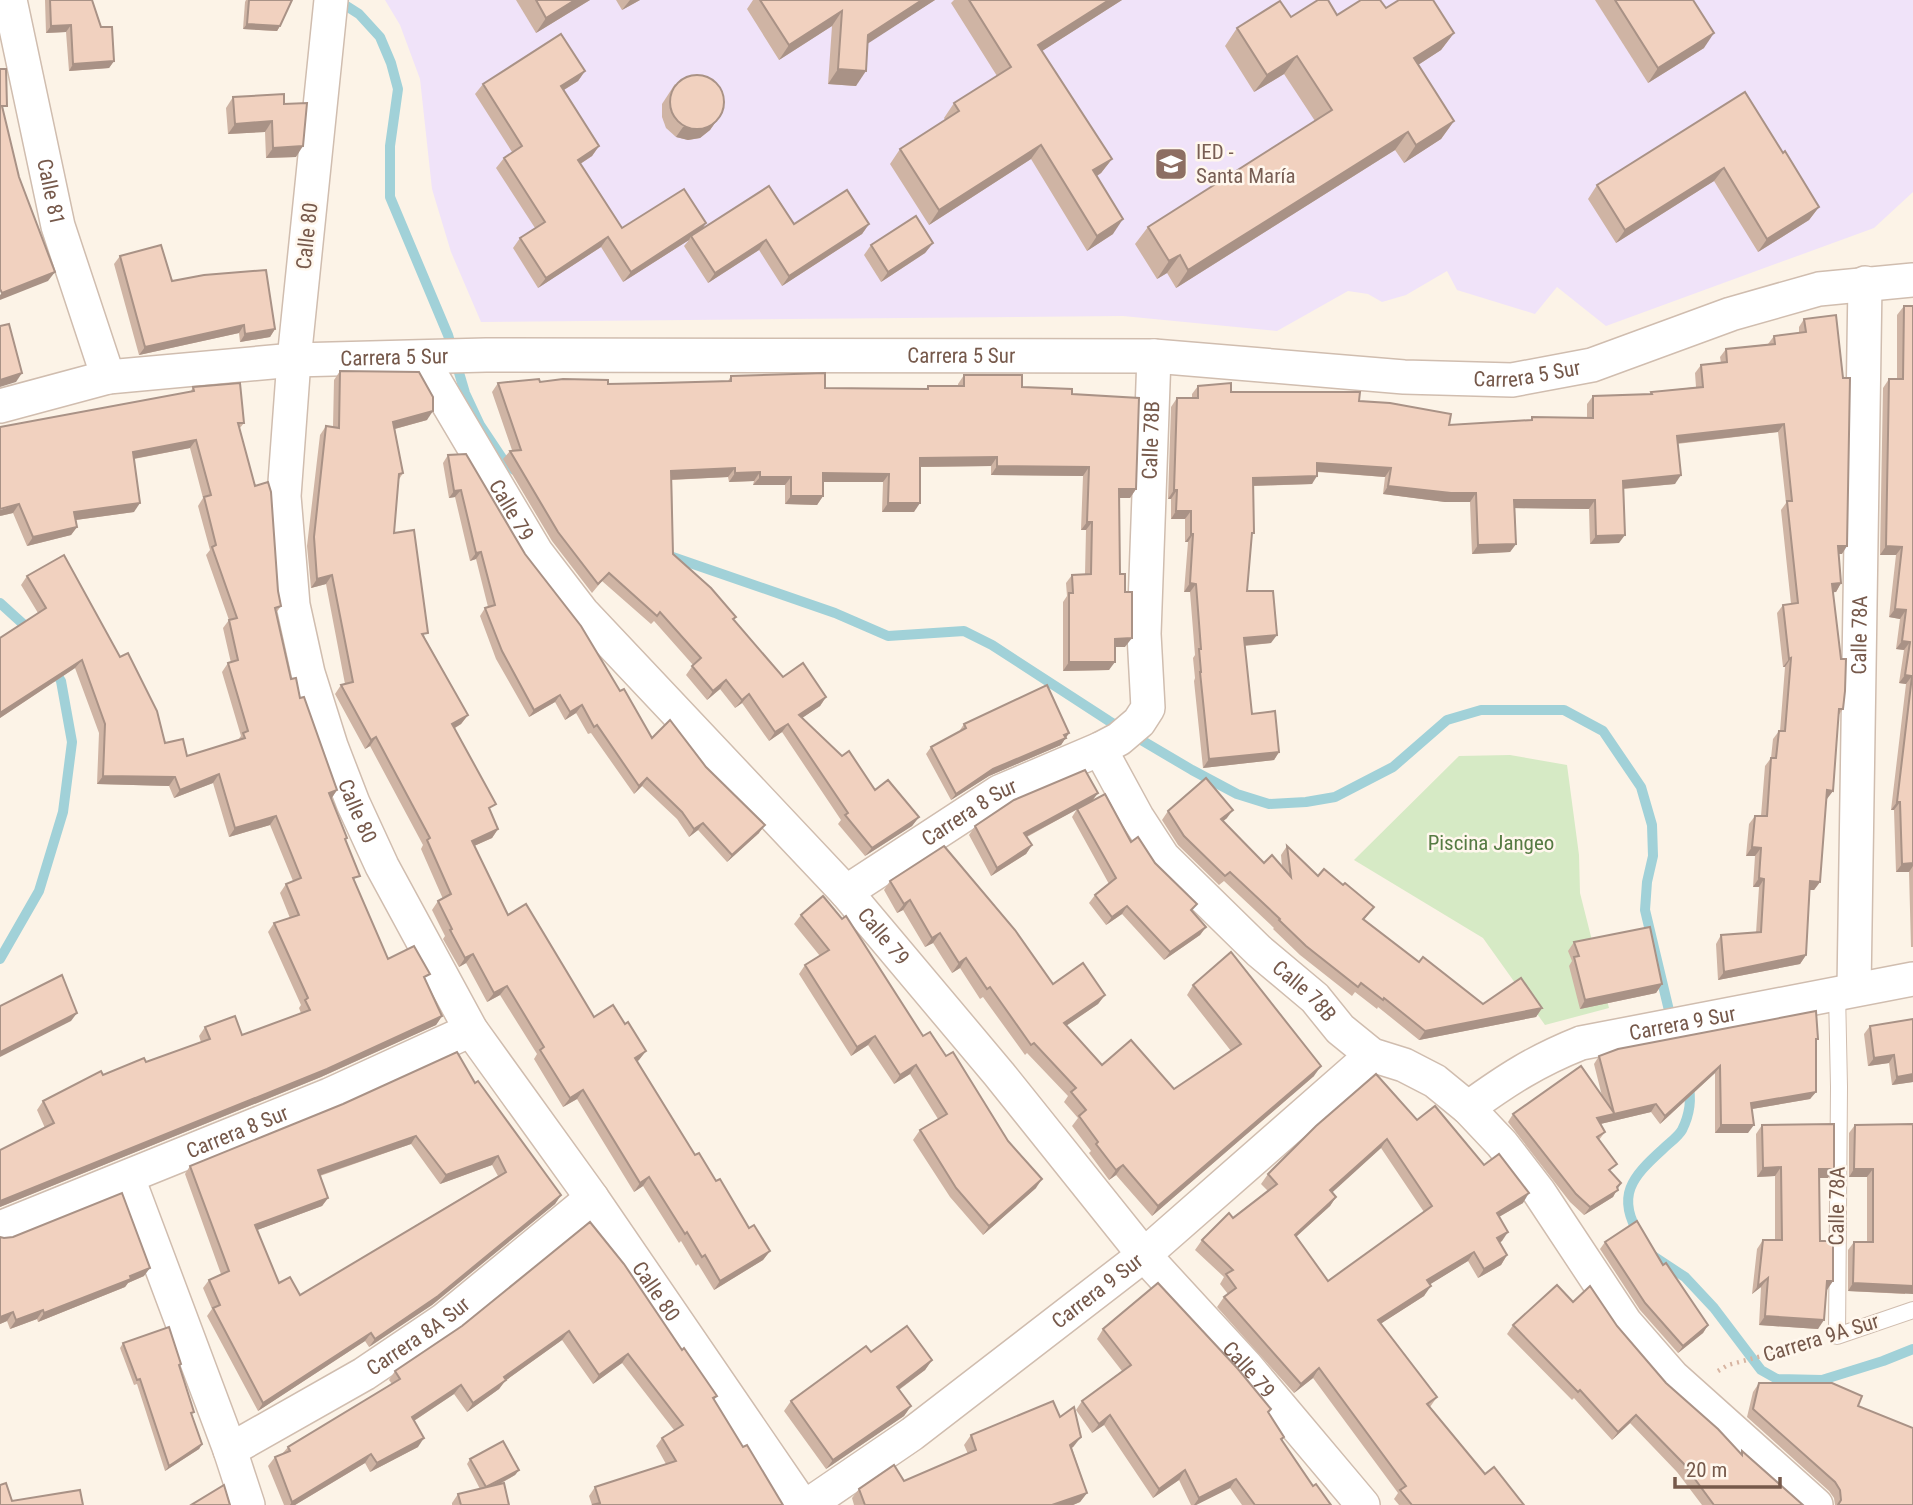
<svg xmlns="http://www.w3.org/2000/svg" width="1913" height="1505" font-family="'Roboto Condensed',sans-serif">
<style>
.education{fill:#f0e3f9}
.green{fill:#d6eac5}
.lines{fill:none;stroke-linecap:round;stroke-linejoin:round}
.stream{stroke:#a1d1d8;stroke-width:10}
.service-casing{stroke:#d0bdaf;stroke-width:18}
.minor-casing{stroke:#d0bdaf;stroke-width:36}
.path{stroke:#d7b4a1;stroke-width:4.5;stroke-dasharray:2 5;stroke-linecap:butt}
.service{stroke:#fff;stroke-width:16}
.minor{stroke:#fff;stroke-width:33}
.wall{fill:#cfb4a4;fill-rule:evenodd}
.shaded-wall{fill:#a99286}
.building{fill:#f1d1bf;stroke:#a99286;stroke-width:2;fill-rule:evenodd}
.labels{text-anchor:middle;dominant-baseline:central;stroke-width:5;stroke-linejoin:round;paint-order:stroke}
.education-label{font-size:21px;fill:#785e54;stroke:#fff7ed;text-anchor:start}
.street-label{font-size:21px;fill:#76594b;stroke:#fff7ed}
.park-label{font-size:21px;fill:#567b43;stroke:#fff7ed}
</style>
<rect width="100%" height="100%" fill="#fcf3e7"/>
<path class="education" d="M 385,0 L 1913,0 L 1913,192 L 1874,228 L 1606,326 L 1557,287 L 1535,314 L 1457,290 L 1447,271 L 1406,295 L 1382,302 L 1368,294 L 1348,291 L 1277,331 L 1123,316 L 481,322 L 451,252 L 432,189 L 420,79 L 400,25 Z"/>
<path class="green" d="M 1510,755 L 1567,765 L 1579,855 L 1580,893 L 1609,1008 L 1545,1025 L 1483,938 L 1354,860 L 1459,756 Z"/>
<g class="lines">
<g class="stream">
<path d="M 337,0 L 359,14 L 380,37 L 391,63 L 398,89 L 390,146 L 390,197 L 448,335 L 465,393 L 480,425 L 502,458 L 514,470"/>
<path d="M 664,554 L 835,613 L 888,636 L 964,631 L 992,645 L 1109,721 L 1192,770 L 1237,794 L 1269,804 L 1306,802 L 1335,797 L 1393,767 L 1447,720 L 1481,710 L 1564,710 L 1603,731 L 1641,787 L 1652,825 L 1653,856 L 1647,882 L 1645,910 L 1672,1023"/>
<path d="M 0,603 L 33,633"/>
<path d="M 0,959 L 39,891 L 63,812 L 72,742 L 61,681 L 53,668"/>
<path d="M 1640,1236 C 1615,1196 1632,1177 1663,1149 C 1669,1143 1678,1137 1682,1130 C 1690,1114 1692,1099 1688,1083"/>
<path d="M 1653,1256 L 1685,1277 L 1714,1308 L 1761,1370 L 1777,1379 L 1822,1380 L 1883,1361 L 1913,1349"/>
</g>
<defs>
<path id="service" d="M 1837,992 L 1839,1087 L 1837,1336 L 1913,1310"/>
<g id="minor">
<path id="s1" d="M 10,0 L 58,226 L 108,377"/>
<path id="s2" d="M 331,0 L 294,360 L 284,496 L 293,605 L 308,673 L 331,746 L 353,803 L 382,866 L 471,1030 L 592,1198 L 802,1505"/>
<path id="s3" d="M 421,358 L 536,552 L 582,612 L 846,892 L 999,1074 L 1144,1255 L 1246,1366 L 1363,1505"/>
<path id="s4" d="M 0,406 L 108,377 L 294,360 L 486,355 L 1154,356 L 1404,377 L 1512,380 L 1592,365 L 1731,314 L 1819,289 L 1913,280"/>
<path id="s5" d="M 1100,749 L 1137,817 L 1163,857 L 1259,951 L 1315,998 L 1340,1029 L 1372,1055 L 1404,1065 L 1435,1081 L 1468,1108 L 1502,1144 L 1539,1192 L 1625,1322 L 1673,1377 L 1816,1505"/>
<path id="s6" d="M 846,892 L 999,792 L 1100,749 L 1119,739 L 1139,722 L 1148,708 L 1144,634 L 1154,356"/>
<path id="s7" d="M 1854,989 L 1865,283"/>
<path id="s8" d="M 1468,1108 C 1508,1079 1536,1061 1581,1043 L 1913,979"/>
<path d="M 128,1178 L 230,1450 L 248,1505"/>
<path id="s9" d="M 0,1228 L 329,1095 L 471,1030"/>
<path id="s10" d="M 230,1450 L 364,1374 L 444,1320 L 592,1198"/>
<path id="s11" d="M 808,1505 L 912,1434 L 1144,1255 L 1372,1055"/>
</g>
</defs>
<use href="#service" class="service-casing"/>
<use href="#minor" class="minor-casing"/>
<path class="path" d="M 1718,1371 L 1728,1365 L 1814,1342"/>
<use href="#service" class="service"/>
<use href="#minor" class="minor"/>
</g>
<g class="wall">
<path d="M 45,0 L 92,0 L 101,27 L 114,61 L 109,68 L 69,71 L 66,32 L 46,33 Z"/>
<path d="M 246,0 L 292,0 L 280,26 L 277,31 L 243,29 L 245,2 Z"/>
<path d="M 516,0 L 590,0 L 536,33 Z"/>
<path d="M 616,0 L 640,0 L 622,10 Z"/>
<path d="M 753,0 L 935,0 L 867,43 L 856,86 L 828,84 L 832,26 L 779,60 L 747,9 Z"/>
<path d="M 954,0 L 1122,0 L 1042,51 L 1112,159 L 1101,173 L 1097,176 L 1113,234 L 1087,251 L 1031,159 L 929,225 L 890,164 L 900,149 L 945,120 L 944,118 L 954,103 L 997,76 L 951,3 Z"/>
<path d="M 1595,0 L 1693,0 L 1704,48 L 1648,83 Z"/>
<path d="M 1386,8 L 1454,33 L 1441,50 L 1418,65 L 1454,121 L 1441,139 L 1404,163 L 1395,150 L 1176,288 L 1167,273 L 1157,279 L 1135,244 L 1148,227 L 1315,121 L 1284,74 L 1254,92 L 1225,46 L 1237,28 L 1291,17 L 1337,15 Z"/>
<path d="M 585,71 L 578,81 L 564,90 L 599,146 L 592,156 L 580,164 L 622,228 L 706,223 L 701,230 L 794,224 L 869,224 L 862,234 L 782,286 L 759,250 L 708,283 L 684,246 L 689,240 L 623,282 L 601,247 L 538,288 L 513,248 L 520,238 L 535,228 L 496,168 L 504,158 L 512,152 L 475,94 L 483,84 Z"/>
<path d="M 675,84 L 717,120 L 710,130 L 700,138 L 688,140 L 676,137 L 666,128 L 662,117 L 662,104 Z"/>
<path d="M 233,97 L 284,104 L 296,157 L 266,158 L 265,132 L 228,134 L 226,108 Z"/>
<path d="M 1783,153 L 1819,207 L 1809,220 L 1758,252 L 1714,181 L 1616,243 L 1588,199 L 1597,185 Z"/>
<path d="M 933,243 L 925,253 L 881,282 L 864,255 L 871,245 Z"/>
<path d="M 120,256 L 172,281 L 275,329 L 270,337 L 240,342 L 239,333 L 139,355 L 114,264 Z"/>
<path d="M 1904,306 L 1913,306 L 1913,947 L 1911,947 L 1909,872 L 1896,872 L 1894,810 L 1891,810 L 1906,684 L 1899,683 L 1904,650 L 1896,649 L 1900,619 L 1889,617 L 1896,555 L 1880,555 L 1883,388 L 1889,379 L 1897,379 L 1897,315 Z"/>
<path d="M 1804,319 L 1842,554 L 1838,554 L 1841,583 L 1836,592 L 1833,592 L 1843,709 L 1838,716 L 1833,791 L 1826,799 L 1820,882 L 1814,890 L 1810,890 L 1806,955 L 1800,964 L 1718,980 L 1716,944 L 1721,935 L 1756,933 L 1759,887 L 1753,887 L 1755,856 L 1746,856 L 1749,824 L 1755,816 L 1761,816 L 1765,766 L 1771,758 L 1773,739 L 1779,731 L 1780,731 L 1785,667 L 1783,667 L 1777,613 L 1783,605 L 1791,604 L 1781,510 L 1786,503 L 1778,432 L 1677,444 L 1675,484 L 1624,489 L 1619,543 L 1590,544 L 1589,509 L 1515,508 L 1516,544 L 1510,552 L 1472,554 L 1470,502 L 1445,502 L 1383,494 L 1385,477 L 1317,472 L 1312,484 L 1253,486 L 1251,537 L 1247,591 L 1271,643 L 1245,646 L 1252,714 L 1279,752 L 1274,760 L 1203,768 L 1194,681 L 1195,678 L 1193,658 L 1195,655 L 1190,592 L 1184,592 L 1188,542 L 1185,542 L 1185,519 L 1171,519 L 1171,499 L 1168,499 L 1171,407 L 1177,398 L 1192,398 L 1192,394 L 1198,386 L 1231,392 L 1359,401 L 1449,425 L 1530,421 L 1532,417 L 1587,418 L 1587,404 L 1593,396 L 1650,394 L 1651,392 L 1696,387 L 1695,373 L 1701,365 L 1721,363 L 1720,357 L 1726,349 L 1768,344 L 1774,336 L 1799,333 L 1799,327 Z"/>
<path d="M 340,371 L 427,420 L 395,429 L 403,473 L 398,481 L 394,533 L 425,638 L 468,715 L 461,724 L 455,728 L 498,829 L 492,838 L 474,846 L 508,915 L 594,1017 L 625,1024 L 646,1051 L 637,1062 L 695,1155 L 716,1181 L 749,1228 L 770,1251 L 763,1260 L 714,1290 L 698,1264 L 696,1266 L 681,1241 L 679,1243 L 643,1186 L 634,1192 L 577,1099 L 563,1107 L 534,1059 L 537,1054 L 500,995 L 487,1002 L 466,963 L 459,967 L 443,939 L 445,936 L 432,910 L 438,901 L 443,899 L 421,849 L 423,845 L 370,746 L 365,749 L 335,694 L 341,685 L 345,684 L 326,584 L 311,588 L 307,546 L 320,435 L 326,426 L 333,427 L 334,380 Z"/>
<path d="M 964,375 L 1022,387 L 1072,394 L 1136,489 L 1130,498 L 1119,498 L 1120,574 L 1125,647 L 1115,647 L 1109,670 L 1063,671 L 1063,602 L 1067,596 L 1066,583 L 1072,575 L 1085,574 L 1086,530 L 1081,530 L 1083,476 L 991,475 L 991,466 L 920,467 L 914,512 L 882,512 L 883,482 L 823,482 L 823,496 L 817,505 L 785,504 L 785,485 L 753,485 L 754,481 L 729,482 L 728,477 L 672,480 L 673,554 L 734,620 L 783,677 L 826,697 L 820,706 L 802,718 L 875,790 L 919,817 L 912,826 L 865,856 L 838,824 L 841,820 L 782,732 L 769,741 L 742,703 L 735,708 L 720,689 L 707,700 L 686,675 L 693,665 L 654,621 L 651,624 L 602,581 L 592,593 L 552,541 L 503,459 L 510,451 L 512,450 L 492,392 L 498,383 L 540,382 L 608,384 L 728,381 L 731,376 L 825,388 L 926,389 L 928,386 L 958,386 L 958,384 Z"/>
<path d="M 193,387 L 244,423 L 239,429 L 281,606 L 276,613 L 291,679 L 300,698 L 337,790 L 331,799 L 346,840 L 355,883 L 388,959 L 425,981 L 442,1016 L 436,1025 L 321,1077 L 0,1207 L 0,1150 L 45,1128 L 37,1110 L 43,1101 L 103,1075 L 146,1062 L 201,1042 L 199,1036 L 205,1027 L 242,1035 L 301,1013 L 299,1008 L 301,1005 L 268,932 L 274,923 L 290,918 L 280,893 L 286,884 L 293,881 L 270,825 L 229,837 L 213,783 L 174,798 L 169,786 L 97,784 L 99,733 L 75,668 L 0,718 L 0,638 L 38,613 L 21,585 L 27,576 L 165,743 L 187,756 L 238,740 L 241,736 L 222,672 L 228,663 L 231,663 L 223,628 L 229,620 L 206,555 L 210,550 L 198,506 L 203,498 L 190,448 L 134,459 L 134,512 L 76,520 L 77,527 L 71,535 L 27,546 L 13,513 L 0,516 L 191,391 Z"/>
<path d="M 448,455 L 525,554 L 652,738 L 706,767 L 759,833 L 727,862 L 698,830 L 689,837 L 677,819 L 642,786 L 634,794 L 591,733 L 588,734 L 576,713 L 565,720 L 555,702 L 529,717 L 496,659 L 480,616 L 485,608 L 488,607 L 476,559 L 470,561 L 455,497 L 449,498 L 443,463 Z"/>
<path d="M 964,724 L 1069,733 L 1061,745 L 989,776 L 951,800 L 926,754 L 931,747 L 960,731 L 960,730 Z"/>
<path d="M 1098,793 L 1092,801 L 1131,842 L 1155,863 L 1192,911 L 1206,927 L 1200,935 L 1164,960 L 1122,914 L 1106,925 L 1089,903 L 1095,895 L 1109,884 L 1072,817 L 1077,809 L 1027,837 L 1032,845 L 1026,854 L 991,876 L 969,835 L 975,826 Z"/>
<path d="M 1168,811 L 1227,818 L 1223,821 L 1264,863 L 1282,867 L 1281,855 L 1287,846 L 1318,876 L 1343,885 L 1374,907 L 1364,920 L 1419,962 L 1483,1004 L 1542,1008 L 1536,1017 L 1419,1040 L 1378,1007 L 1377,1009 L 1355,992 L 1352,996 L 1300,955 L 1273,929 L 1274,928 L 1224,881 L 1219,885 L 1178,845 L 1162,820 Z"/>
<path d="M 890,881 L 1053,984 L 1105,995 L 1098,1004 L 1066,1026 L 1102,1065 L 1174,1089 L 1231,1051 L 1187,995 L 1193,985 L 1314,1076 L 1152,1216 L 1116,1175 L 1109,1180 L 1089,1153 L 1091,1151 L 1072,1126 L 1078,1118 L 1064,1102 L 1068,1096 L 1027,1053 L 1025,1055 L 983,997 L 980,999 L 960,968 L 952,973 L 933,943 L 925,947 L 903,910 L 897,913 L 884,890 Z"/>
<path d="M 801,915 L 923,1036 L 946,1056 L 1036,1188 L 983,1235 L 950,1197 L 913,1140 L 920,1130 L 938,1119 L 910,1074 L 894,1084 L 868,1045 L 851,1056 L 799,974 L 805,965 L 820,956 L 794,924 Z"/>
<path d="M 1574,942 L 1662,984 L 1656,993 L 1580,1009 L 1569,966 L 1572,961 L 1568,951 Z"/>
<path d="M 1913,1019 L 1913,1082 L 1892,1085 L 1889,1063 L 1868,1066 L 1864,1034 L 1870,1026 Z"/>
<path d="M 1816,1042 L 1816,1092 L 1810,1099 L 1752,1109 L 1748,1133 L 1715,1133 L 1715,1073 L 1660,1124 L 1651,1112 L 1600,1124 L 1605,1132 L 1599,1140 L 1617,1189 L 1613,1197 L 1584,1215 L 1570,1202 L 1508,1122 L 1513,1114 L 1602,1096 L 1594,1064 L 1599,1056 Z"/>
<path d="M 475,1083 L 561,1195 L 555,1204 L 432,1305 L 369,1347 L 365,1341 L 258,1411 L 207,1316 L 212,1309 L 203,1288 L 209,1280 L 221,1274 L 185,1174 L 190,1166 ZM 411,1144 L 440,1184 L 492,1165 L 498,1176 L 300,1295 L 279,1283 L 257,1230 L 322,1206 L 328,1198 L 320,1176 Z"/>
<path d="M 1417,1120 L 1484,1165 L 1523,1203 L 1499,1217 L 1502,1241 L 1500,1242 L 1507,1255 L 1501,1265 L 1478,1278 L 1468,1261 L 1430,1284 L 1424,1296 L 1380,1324 L 1437,1397 L 1430,1407 L 1485,1474 L 1524,1505 L 1399,1505 L 1394,1499 L 1398,1493 L 1313,1378 L 1294,1393 L 1217,1307 L 1224,1297 L 1228,1294 L 1220,1284 L 1224,1277 L 1195,1250 L 1202,1240 L 1268,1191 L 1261,1184 L 1268,1174 ZM 1381,1148 L 1424,1212 L 1328,1281 L 1296,1237 L 1330,1206 L 1336,1197 L 1332,1192 Z"/>
<path d="M 1913,1124 L 1905,1294 L 1848,1291 L 1848,1250 L 1854,1242 L 1867,1242 L 1867,1177 L 1849,1177 L 1849,1133 L 1855,1125 Z"/>
<path d="M 1762,1125 L 1828,1178 L 1819,1178 L 1820,1241 L 1833,1281 L 1826,1290 L 1818,1329 L 1759,1325 L 1761,1287 L 1752,1294 L 1757,1249 L 1763,1240 L 1775,1240 L 1775,1176 L 1757,1177 L 1756,1134 Z"/>
<path d="M 590,1222 L 682,1350 L 717,1396 L 714,1400 L 743,1447 L 783,1505 L 592,1505 L 589,1496 L 595,1487 L 666,1464 L 656,1446 L 662,1438 L 674,1430 L 622,1363 L 593,1384 L 562,1340 L 505,1381 L 499,1389 L 467,1412 L 454,1394 L 414,1421 L 418,1447 L 370,1472 L 365,1463 L 295,1505 L 284,1505 L 268,1466 L 275,1457 L 282,1454 L 288,1447 L 392,1384 L 389,1380 L 395,1371 L 462,1326 Z"/>
<path d="M 0,1237 L 4,1238 L 144,1276 L 128,1283 L 125,1287 L 38,1322 L 37,1319 L 10,1329 L 7,1321 L 0,1324 Z"/>
<path d="M 1605,1242 L 1663,1265 L 1708,1325 L 1703,1333 L 1678,1353 L 1640,1310 L 1600,1249 Z"/>
<path d="M 1573,1302 L 1617,1326 L 1666,1383 L 1741,1454 L 1742,1451 L 1803,1505 L 1702,1505 L 1677,1472 L 1630,1423 L 1612,1440 L 1574,1398 L 1572,1400 L 1507,1334 L 1513,1325 Z"/>
<path d="M 1103,1329 L 1271,1409 L 1268,1413 L 1284,1437 L 1282,1441 L 1313,1486 L 1331,1505 L 1242,1505 L 1230,1488 L 1196,1505 L 1191,1505 L 1179,1480 L 1153,1498 L 1104,1425 L 1092,1433 L 1076,1410 L 1082,1401 L 1122,1371 L 1097,1339 Z"/>
<path d="M 123,1343 L 181,1364 L 179,1367 L 192,1415 L 202,1444 L 199,1449 L 165,1471 L 137,1384 L 134,1385 L 120,1348 Z"/>
<path d="M 871,1352 L 932,1360 L 925,1370 L 899,1390 L 911,1406 L 904,1416 L 826,1469 L 784,1411 L 791,1401 Z"/>
<path d="M 1759,1383 L 1858,1406 L 1913,1505 L 1835,1505 L 1834,1498 L 1829,1491 L 1747,1417 L 1753,1392 Z"/>
<path d="M 1060,1417 L 1074,1446 L 1072,1448 L 1087,1493 L 1080,1502 L 1073,1505 L 854,1505 L 852,1498 L 859,1489 L 904,1481 L 968,1454 L 964,1445 L 971,1435 Z"/>
<path d="M 470,1459 L 519,1470 L 515,1475 L 500,1484 L 509,1505 L 452,1505 L 452,1503 L 458,1494 L 480,1489 L 467,1464 Z"/>
</g>
<g class="shaded-wall">
<path d="M 575,0 L 590,0 L 536,33 L 546,18 Z"/>
<path d="M 630,0 L 640,0 L 622,10 Z"/>
<path d="M 922,0 L 935,0 L 858,50 L 868,35 Z"/>
<path d="M 1109,0 L 1122,0 L 1028,60 L 1038,45 Z"/>
<path d="M 842,11 L 832,26 L 779,60 L 789,45 Z"/>
<path d="M 247,24 L 280,26 L 277,31 L 243,29 Z"/>
<path d="M 71,25 L 66,32 L 46,33 L 51,26 Z"/>
<path d="M 1454,33 L 1441,50 L 1401,76 L 1414,58 Z"/>
<path d="M 1714,33 L 1704,48 L 1648,83 L 1658,68 Z"/>
<path d="M 1297,56 L 1284,74 L 1254,92 L 1267,75 Z"/>
<path d="M 114,61 L 109,68 L 69,71 L 73,64 Z"/>
<path d="M 838,69 L 866,71 L 856,86 L 828,84 Z"/>
<path d="M 585,71 L 578,81 L 554,96 L 561,86 Z"/>
<path d="M 717,120 L 710,130 L 700,138 L 688,140 L 676,137 L 683,127 Z"/>
<path d="M 272,121 L 265,132 L 228,134 L 235,124 Z"/>
<path d="M 1454,121 L 1441,139 L 1404,163 L 1416,145 Z"/>
<path d="M 1408,132 L 1395,150 L 1176,288 L 1188,270 Z"/>
<path d="M 1041,145 L 1031,159 L 929,225 L 939,210 Z"/>
<path d="M 303,146 L 296,157 L 266,158 L 273,148 Z"/>
<path d="M 599,146 L 592,156 L 571,170 L 578,160 Z"/>
<path d="M 1112,159 L 1101,173 L 1083,185 L 1093,170 Z"/>
<path d="M 1724,168 L 1714,181 L 1616,243 L 1625,230 Z"/>
<path d="M 1819,207 L 1809,220 L 1758,252 L 1767,239 Z"/>
<path d="M 1123,219 L 1113,234 L 1087,251 L 1097,236 Z"/>
<path d="M 706,223 L 699,234 L 691,236 L 689,240 L 623,282 L 631,272 Z"/>
<path d="M 869,224 L 862,234 L 782,286 L 789,276 Z"/>
<path d="M 608,237 L 601,247 L 538,288 L 546,278 Z"/>
<path d="M 766,240 L 759,250 L 708,283 L 715,273 Z"/>
<path d="M 933,243 L 925,253 L 881,282 L 888,272 Z"/>
<path d="M 1180,255 L 1167,273 L 1157,279 L 1169,261 Z"/>
<path d="M 55,272 L 48,281 L 0,300 L 0,295 L 2,293 Z"/>
<path d="M 244,325 L 239,333 L 139,355 L 145,347 Z"/>
<path d="M 275,329 L 270,337 L 240,342 L 245,334 Z"/>
<path d="M 22,373 L 16,382 L 0,387 L 0,380 Z"/>
<path d="M 433,411 L 427,420 L 387,431 L 393,422 Z"/>
<path d="M 1784,424 L 1778,432 L 1671,444 L 1677,436 Z"/>
<path d="M 196,440 L 190,448 L 127,460 L 133,452 Z"/>
<path d="M 997,457 L 991,466 L 914,467 L 920,458 Z"/>
<path d="M 1317,463 L 1391,468 L 1385,477 L 1311,471 Z"/>
<path d="M 997,466 L 1089,467 L 1083,476 L 991,475 Z"/>
<path d="M 735,468 L 728,477 L 665,480 L 671,471 Z"/>
<path d="M 760,472 L 754,481 L 729,482 L 735,473 Z"/>
<path d="M 823,473 L 889,474 L 883,482 L 817,482 Z"/>
<path d="M 1681,475 L 1675,484 L 1618,489 L 1623,481 Z"/>
<path d="M 1317,476 L 1312,484 L 1247,486 L 1253,478 Z"/>
<path d="M 760,477 L 791,477 L 785,485 L 753,485 Z"/>
<path d="M 1388,486 L 1476,493 L 1470,502 L 1445,502 L 1383,494 Z"/>
<path d="M 1119,489 L 1136,489 L 1130,498 L 1113,498 Z"/>
<path d="M 461,490 L 455,497 L 449,498 L 454,491 Z"/>
<path d="M 1174,490 L 1177,490 L 1171,499 L 1168,499 Z"/>
<path d="M 791,496 L 823,496 L 817,505 L 785,504 Z"/>
<path d="M 1514,500 L 1595,500 L 1589,509 L 1508,508 Z"/>
<path d="M 140,503 L 134,512 L 68,521 L 74,512 Z"/>
<path d="M 888,503 L 920,503 L 914,512 L 882,512 Z"/>
<path d="M 19,504 L 13,513 L 0,516 L 0,510 Z"/>
<path d="M 1176,511 L 1191,511 L 1185,519 L 1171,519 Z"/>
<path d="M 1087,522 L 1092,522 L 1086,530 L 1081,530 Z"/>
<path d="M 77,527 L 71,535 L 27,546 L 33,537 Z"/>
<path d="M 1191,534 L 1193,534 L 1188,542 L 1185,542 Z"/>
<path d="M 1625,535 L 1619,543 L 1590,544 L 1596,536 Z"/>
<path d="M 1516,544 L 1510,552 L 1472,554 L 1478,545 Z"/>
<path d="M 1838,546 L 1847,546 L 1842,554 L 1832,554 Z"/>
<path d="M 1886,546 L 1902,547 L 1896,555 L 1880,555 Z"/>
<path d="M 481,552 L 476,559 L 470,561 L 476,553 Z"/>
<path d="M 332,575 L 326,584 L 311,588 L 317,579 Z"/>
<path d="M 1190,583 L 1196,584 L 1190,592 L 1184,592 Z"/>
<path d="M 1841,583 L 1836,592 L 1826,593 L 1832,584 Z"/>
<path d="M 1895,609 L 1906,610 L 1900,619 L 1889,617 Z"/>
<path d="M 1277,635 L 1271,643 L 1238,646 L 1244,638 Z"/>
<path d="M 1132,638 L 1125,647 L 1109,647 L 1115,639 Z"/>
<path d="M 1902,641 L 1910,642 L 1904,650 L 1896,649 Z"/>
<path d="M 1791,658 L 1785,667 L 1783,667 L 1789,659 Z"/>
<path d="M 82,660 L 75,668 L 0,718 L 0,713 Z"/>
<path d="M 1069,662 L 1115,662 L 1109,670 L 1063,671 Z"/>
<path d="M 1905,675 L 1912,676 L 1906,684 L 1899,683 Z"/>
<path d="M 726,680 L 720,689 L 707,700 L 713,691 Z"/>
<path d="M 749,694 L 742,703 L 735,708 L 742,700 Z"/>
<path d="M 560,695 L 555,702 L 529,717 L 534,710 Z"/>
<path d="M 826,697 L 820,706 L 793,724 L 799,715 Z"/>
<path d="M 582,705 L 576,713 L 565,720 L 570,712 Z"/>
<path d="M 468,715 L 461,724 L 446,733 L 452,724 Z"/>
<path d="M 788,724 L 782,732 L 769,741 L 775,732 Z"/>
<path d="M 1069,733 L 1061,745 L 989,776 L 951,800 L 956,794 L 993,769 Z"/>
<path d="M 376,737 L 370,746 L 365,749 L 371,740 Z"/>
<path d="M 1279,752 L 1274,760 L 1203,768 L 1209,759 Z"/>
<path d="M 219,774 L 213,783 L 174,798 L 180,790 Z"/>
<path d="M 103,776 L 175,777 L 169,786 L 97,784 Z"/>
<path d="M 647,778 L 642,786 L 634,794 L 639,786 Z"/>
<path d="M 337,790 L 331,799 L 329,793 Z"/>
<path d="M 1827,790 L 1833,791 L 1827,799 L 1821,799 Z"/>
<path d="M 1098,793 L 1091,802 L 1018,841 L 1024,833 Z"/>
<path d="M 1897,802 L 1900,802 L 1894,810 L 1891,810 Z"/>
<path d="M 1233,810 L 1227,818 L 1215,828 L 1221,819 Z"/>
<path d="M 276,816 L 270,825 L 229,837 L 235,828 Z"/>
<path d="M 919,817 L 912,826 L 865,856 L 872,848 Z"/>
<path d="M 703,823 L 698,830 L 689,837 L 694,829 Z"/>
<path d="M 765,825 L 759,833 L 727,862 L 732,855 Z"/>
<path d="M 498,829 L 492,838 L 465,850 L 472,841 Z"/>
<path d="M 1032,845 L 1026,854 L 991,876 L 997,868 Z"/>
<path d="M 1752,847 L 1761,848 L 1755,856 L 1746,856 Z"/>
<path d="M 1913,863 L 1913,866 L 1909,872 L 1896,872 L 1902,864 Z"/>
<path d="M 1759,878 L 1764,879 L 1759,887 L 1753,887 Z"/>
<path d="M 1810,881 L 1820,882 L 1814,890 L 1804,890 Z"/>
<path d="M 910,900 L 903,910 L 897,913 L 904,904 Z"/>
<path d="M 1127,906 L 1122,914 L 1106,925 L 1112,917 Z"/>
<path d="M 1206,927 L 1200,935 L 1164,960 L 1170,952 Z"/>
<path d="M 940,933 L 933,943 L 925,947 L 932,938 Z"/>
<path d="M 473,954 L 466,963 L 459,967 L 465,958 Z"/>
<path d="M 1806,955 L 1800,964 L 1718,980 L 1724,972 Z"/>
<path d="M 966,958 L 960,968 L 952,973 L 959,963 Z"/>
<path d="M 1662,984 L 1656,993 L 1580,1009 L 1585,1000 Z"/>
<path d="M 507,986 L 500,995 L 487,1002 L 494,993 Z"/>
<path d="M 1105,995 L 1098,1004 L 1057,1032 L 1064,1023 Z"/>
<path d="M 1542,1008 L 1536,1017 L 1419,1040 L 1425,1031 Z"/>
<path d="M 77,1013 L 71,1021 L 0,1057 L 0,1052 Z"/>
<path d="M 442,1016 L 436,1025 L 321,1077 L 0,1207 L 0,1201 Z"/>
<path d="M 875,1036 L 868,1045 L 851,1056 L 857,1047 Z"/>
<path d="M 646,1051 L 639,1060 L 629,1067 L 635,1058 Z"/>
<path d="M 1894,1055 L 1889,1063 L 1868,1066 L 1874,1058 Z"/>
<path d="M 916,1065 L 910,1074 L 894,1084 L 900,1075 Z"/>
<path d="M 1321,1066 L 1314,1076 L 1152,1216 L 1158,1206 Z"/>
<path d="M 1720,1066 L 1715,1073 L 1660,1124 L 1665,1116 Z"/>
<path d="M 1913,1074 L 1913,1082 L 1892,1085 L 1897,1077 Z"/>
<path d="M 583,1090 L 577,1099 L 563,1107 L 570,1098 Z"/>
<path d="M 1816,1092 L 1810,1099 L 1746,1110 L 1751,1103 Z"/>
<path d="M 1656,1104 L 1651,1112 L 1592,1126 L 1597,1118 Z"/>
<path d="M 1721,1125 L 1754,1125 L 1748,1133 L 1715,1133 Z"/>
<path d="M 416,1136 L 411,1144 L 312,1178 L 318,1170 Z"/>
<path d="M 1387,1139 L 1381,1148 L 1324,1200 L 1330,1190 Z"/>
<path d="M 498,1156 L 492,1165 L 440,1184 L 446,1175 Z"/>
<path d="M 1123,1165 L 1116,1175 L 1109,1180 L 1116,1170 Z"/>
<path d="M 1781,1167 L 1775,1176 L 1757,1177 L 1763,1168 Z"/>
<path d="M 1819,1169 L 1834,1169 L 1828,1178 L 1813,1178 Z"/>
<path d="M 1854,1169 L 1873,1169 L 1867,1177 L 1849,1177 Z"/>
<path d="M 649,1177 L 643,1186 L 634,1192 L 640,1183 Z"/>
<path d="M 1042,1179 L 1036,1188 L 983,1235 L 989,1226 Z"/>
<path d="M 1621,1183 L 1613,1197 L 1584,1215 L 1590,1207 Z"/>
<path d="M 1529,1193 L 1523,1203 L 1490,1222 L 1497,1213 Z"/>
<path d="M 561,1195 L 555,1204 L 432,1305 L 369,1347 L 375,1339 Z"/>
<path d="M 1336,1197 L 1330,1206 L 1288,1244 L 1295,1235 Z"/>
<path d="M 328,1198 L 322,1206 L 249,1233 L 255,1225 Z"/>
<path d="M 1508,1232 L 1502,1241 L 1491,1248 L 1497,1238 Z"/>
<path d="M 770,1251 L 763,1260 L 714,1290 L 720,1281 Z"/>
<path d="M 1474,1252 L 1468,1261 L 1421,1290 L 1427,1280 Z"/>
<path d="M 1507,1255 L 1501,1265 L 1478,1278 L 1484,1269 Z"/>
<path d="M 150,1268 L 144,1276 L 128,1283 L 125,1287 L 38,1322 L 44,1313 Z"/>
<path d="M 1768,1278 L 1761,1287 L 1752,1294 L 1758,1286 Z"/>
<path d="M 1827,1281 L 1833,1281 L 1827,1290 L 1821,1290 Z"/>
<path d="M 1853,1283 L 1913,1286 L 1913,1294 L 1848,1291 Z"/>
<path d="M 1431,1286 L 1424,1296 L 1371,1330 L 1378,1320 Z"/>
<path d="M 43,1310 L 37,1319 L 10,1329 L 16,1320 Z"/>
<path d="M 13,1312 L 7,1321 L 0,1324 L 0,1317 Z"/>
<path d="M 1765,1316 L 1824,1320 L 1818,1329 L 1759,1325 Z"/>
<path d="M 1708,1325 L 1703,1333 L 1678,1353 L 1683,1346 Z"/>
<path d="M 569,1331 L 562,1340 L 505,1381 L 499,1389 L 467,1412 L 473,1403 L 504,1377 Z"/>
<path d="M 371,1333 L 365,1341 L 258,1411 L 263,1403 Z"/>
<path d="M 628,1354 L 622,1363 L 593,1384 L 599,1375 Z"/>
<path d="M 932,1360 L 925,1370 L 890,1396 L 897,1387 Z"/>
<path d="M 1319,1368 L 1313,1378 L 1294,1393 L 1301,1384 Z"/>
<path d="M 461,1385 L 454,1394 L 406,1426 L 412,1417 Z"/>
<path d="M 911,1406 L 904,1416 L 826,1469 L 833,1460 Z"/>
<path d="M 1110,1415 L 1104,1425 L 1092,1433 L 1099,1424 Z"/>
<path d="M 1636,1415 L 1630,1423 L 1612,1440 L 1618,1432 Z"/>
<path d="M 1081,1437 L 1074,1446 L 1064,1454 L 1070,1445 Z"/>
<path d="M 424,1438 L 418,1447 L 370,1472 L 377,1463 Z"/>
<path d="M 202,1444 L 199,1449 L 165,1471 L 169,1466 Z"/>
<path d="M 371,1454 L 365,1463 L 295,1505 L 290,1505 L 292,1502 Z"/>
<path d="M 519,1470 L 515,1475 L 483,1493 L 486,1488 Z"/>
<path d="M 1185,1470 L 1179,1480 L 1153,1498 L 1159,1489 Z"/>
<path d="M 1236,1479 L 1230,1488 L 1196,1505 L 1194,1505 L 1199,1498 Z"/>
<path d="M 1087,1493 L 1080,1502 L 1073,1505 L 1052,1505 Z"/>
</g>
<g class="building">
<path d="M 50,0 L 92,0 L 101,27 L 112,27 L 114,61 L 73,64 L 71,25 L 51,26 Z"/>
<path d="M 249,0 L 292,0 L 280,26 L 247,24 Z"/>
<path d="M 536,0 L 575,0 L 546,18 Z"/>
<path d="M 760,0 L 922,0 L 868,35 L 866,71 L 838,69 L 842,11 L 789,45 Z"/>
<path d="M 969,0 L 1109,0 L 1038,45 L 1112,159 L 1093,170 L 1123,219 L 1097,236 L 1041,145 L 939,210 L 900,149 L 959,111 L 954,103 L 1011,67 Z"/>
<path d="M 1318,0 L 1328,0 L 1337,15 L 1361,0 L 1380,0 L 1386,8 L 1399,0 L 1433,0 L 1454,33 L 1414,58 L 1454,121 L 1416,145 L 1408,132 L 1188,270 L 1180,255 L 1169,261 L 1148,227 L 1332,110 L 1297,56 L 1267,75 L 1237,28 L 1280,1 L 1291,17 Z"/>
<path d="M 1615,0 L 1693,0 L 1714,33 L 1658,68 Z"/>
<path d="M 561,34 L 585,71 L 561,86 L 599,146 L 578,160 L 622,228 L 684,189 L 706,223 L 631,272 L 608,237 L 546,278 L 520,238 L 545,222 L 504,158 L 522,146 L 483,84 Z"/>
<path d="M 0,69 L 6,69 L 7,106 L 2,106 L 19,177 L 55,272 L 2,293 L 0,289 Z"/>
<circle cx="697" cy="102" r="27"/>
<path d="M 1745,92 L 1783,153 L 1785,151 L 1819,207 L 1767,239 L 1724,168 L 1625,230 L 1597,185 Z"/>
<path d="M 284,94 L 284,104 L 307,103 L 303,146 L 273,148 L 272,121 L 235,124 L 233,97 Z"/>
<path d="M 769,186 L 794,224 L 847,190 L 869,224 L 789,276 L 766,240 L 715,273 L 691,236 Z"/>
<path d="M 916,216 L 933,243 L 888,272 L 871,245 Z"/>
<path d="M 161,245 L 172,281 L 204,275 L 266,270 L 275,329 L 245,334 L 244,325 L 145,347 L 120,256 Z"/>
<path d="M 1904,306 L 1913,306 L 1913,863 L 1902,864 L 1900,802 L 1897,802 L 1912,676 L 1905,675 L 1910,642 L 1902,641 L 1906,610 L 1895,609 L 1902,547 L 1886,546 L 1889,379 L 1903,379 Z"/>
<path d="M 1836,315 L 1843,378 L 1850,378 L 1847,546 L 1838,546 L 1841,583 L 1832,584 L 1841,659 L 1846,659 L 1845,691 L 1843,709 L 1839,709 L 1833,791 L 1827,790 L 1820,882 L 1810,881 L 1806,955 L 1724,972 L 1721,935 L 1761,932 L 1764,879 L 1759,878 L 1761,848 L 1752,847 L 1755,816 L 1767,816 L 1771,758 L 1776,758 L 1779,731 L 1785,731 L 1791,658 L 1789,659 L 1783,605 L 1798,603 L 1787,501 L 1792,501 L 1784,424 L 1677,436 L 1681,475 L 1623,481 L 1625,535 L 1596,536 L 1595,500 L 1514,500 L 1516,544 L 1478,545 L 1476,493 L 1451,493 L 1388,486 L 1391,468 L 1317,463 L 1317,476 L 1253,478 L 1254,533 L 1252,533 L 1247,591 L 1273,591 L 1277,635 L 1244,638 L 1252,714 L 1275,711 L 1279,752 L 1209,759 L 1200,672 L 1201,672 L 1199,649 L 1201,649 L 1196,584 L 1190,583 L 1193,534 L 1191,534 L 1191,511 L 1176,511 L 1177,490 L 1174,490 L 1177,398 L 1198,398 L 1198,386 L 1231,383 L 1231,392 L 1360,392 L 1359,401 L 1390,403 L 1451,414 L 1449,425 L 1532,420 L 1532,417 L 1593,418 L 1593,396 L 1652,394 L 1651,392 L 1703,387 L 1701,365 L 1727,362 L 1726,349 L 1775,344 L 1774,336 L 1806,332 L 1804,319 Z"/>
<path d="M 9,324 L 22,373 L 0,380 L 0,326 Z"/>
<path d="M 340,371 L 419,372 L 433,397 L 433,411 L 393,422 L 403,473 L 399,474 L 394,533 L 414,530 L 428,633 L 422,634 L 468,715 L 452,724 L 496,804 L 489,808 L 498,829 L 472,841 L 508,915 L 526,904 L 594,1017 L 613,1005 L 625,1024 L 628,1022 L 646,1051 L 635,1058 L 695,1155 L 699,1153 L 716,1181 L 720,1179 L 749,1228 L 754,1225 L 770,1251 L 720,1281 L 705,1255 L 702,1257 L 687,1232 L 685,1234 L 649,1177 L 640,1183 L 583,1090 L 570,1098 L 540,1050 L 544,1047 L 507,986 L 494,993 L 473,954 L 465,958 L 450,930 L 452,929 L 438,901 L 451,894 L 427,840 L 430,838 L 376,737 L 371,740 L 341,685 L 353,682 L 332,575 L 317,579 L 314,537 L 326,426 L 339,428 Z"/>
<path d="M 825,373 L 825,388 L 928,389 L 928,386 L 964,386 L 964,375 L 1022,375 L 1022,387 L 1072,389 L 1072,394 L 1139,398 L 1136,489 L 1119,489 L 1120,574 L 1125,574 L 1125,592 L 1132,592 L 1132,638 L 1115,639 L 1115,662 L 1069,662 L 1069,593 L 1073,593 L 1072,575 L 1091,574 L 1092,522 L 1087,522 L 1089,467 L 997,466 L 997,457 L 920,458 L 920,503 L 888,503 L 889,474 L 823,473 L 823,496 L 791,496 L 791,477 L 760,477 L 760,472 L 735,473 L 735,468 L 671,471 L 673,554 L 711,588 L 736,617 L 733,619 L 783,677 L 803,663 L 826,697 L 799,715 L 842,756 L 849,751 L 875,790 L 888,780 L 919,817 L 872,848 L 845,815 L 848,813 L 788,724 L 775,732 L 749,694 L 742,700 L 726,680 L 713,691 L 692,666 L 701,658 L 660,612 L 657,616 L 609,573 L 598,584 L 558,532 L 510,451 L 521,450 L 498,383 L 539,379 L 540,382 L 563,379 L 608,380 L 608,384 L 660,383 L 731,381 L 731,376 Z"/>
<path d="M 240,383 L 244,423 L 238,423 L 255,486 L 268,482 L 271,492 L 278,591 L 281,606 L 275,608 L 291,679 L 296,678 L 300,698 L 304,697 L 337,790 L 329,793 L 347,838 L 345,839 L 360,876 L 353,878 L 388,959 L 414,946 L 430,974 L 424,977 L 442,1016 L 327,1069 L 0,1201 L 0,1150 L 54,1123 L 43,1101 L 101,1071 L 103,1075 L 144,1058 L 146,1062 L 210,1039 L 205,1027 L 235,1016 L 242,1035 L 310,1010 L 305,1000 L 308,998 L 274,923 L 299,915 L 286,884 L 301,878 L 276,816 L 235,828 L 219,774 L 180,790 L 175,777 L 103,776 L 105,724 L 82,660 L 0,713 L 0,638 L 46,608 L 27,576 L 64,555 L 120,657 L 128,653 L 157,711 L 165,743 L 183,739 L 187,756 L 245,738 L 243,733 L 248,731 L 228,663 L 238,660 L 229,620 L 237,618 L 212,547 L 216,545 L 204,497 L 211,495 L 196,440 L 133,452 L 140,503 L 74,512 L 77,527 L 33,537 L 19,504 L 0,509 L 0,427 L 194,391 L 193,387 Z"/>
<path d="M 466,454 L 525,554 L 581,626 L 620,691 L 624,689 L 652,738 L 670,720 L 706,767 L 765,825 L 732,855 L 703,823 L 694,829 L 682,812 L 647,778 L 639,786 L 597,725 L 594,727 L 582,705 L 570,712 L 560,695 L 534,710 L 502,651 L 485,608 L 495,605 L 481,552 L 476,553 L 461,490 L 454,491 L 448,455 Z"/>
<path d="M 1047,685 L 1069,733 L 1064,735 L 1066,738 L 993,769 L 956,794 L 931,747 L 966,728 L 964,724 Z"/>
<path d="M 1085,770 L 1098,793 L 1024,833 L 1032,845 L 997,868 L 975,826 L 1014,800 Z"/>
<path d="M 1206,778 L 1233,810 L 1221,819 L 1264,863 L 1272,855 L 1291,877 L 1287,846 L 1318,876 L 1324,869 L 1343,885 L 1345,883 L 1374,907 L 1363,919 L 1419,962 L 1423,957 L 1483,1004 L 1521,978 L 1542,1008 L 1425,1031 L 1384,998 L 1383,1000 L 1361,983 L 1358,987 L 1306,946 L 1279,920 L 1280,919 L 1230,872 L 1225,876 L 1184,836 L 1168,811 Z"/>
<path d="M 1105,794 L 1131,842 L 1138,837 L 1155,863 L 1197,904 L 1191,910 L 1206,927 L 1170,952 L 1127,906 L 1112,917 L 1095,895 L 1116,878 L 1077,809 Z"/>
<path d="M 944,846 L 1015,930 L 1053,984 L 1083,963 L 1105,995 L 1064,1023 L 1102,1065 L 1131,1040 L 1174,1089 L 1241,1044 L 1193,985 L 1231,952 L 1321,1066 L 1158,1206 L 1123,1165 L 1116,1170 L 1096,1144 L 1098,1142 L 1079,1116 L 1086,1110 L 1071,1092 L 1076,1088 L 1034,1043 L 1031,1045 L 990,987 L 987,989 L 966,958 L 959,963 L 940,933 L 932,938 L 910,900 L 904,904 L 890,881 Z"/>
<path d="M 823,896 L 842,919 L 846,916 L 923,1036 L 930,1032 L 946,1056 L 953,1052 L 1008,1141 L 1042,1179 L 989,1226 L 956,1188 L 920,1130 L 947,1114 L 916,1065 L 900,1075 L 875,1036 L 857,1047 L 805,965 L 829,950 L 801,915 Z"/>
<path d="M 1650,927 L 1662,984 L 1585,1000 L 1574,957 L 1579,956 L 1574,942 Z"/>
<path d="M 62,975 L 77,1013 L 0,1052 L 0,1006 Z"/>
<path d="M 1816,1011 L 1818,1039 L 1816,1039 L 1816,1092 L 1751,1103 L 1754,1125 L 1721,1125 L 1720,1066 L 1665,1116 L 1656,1104 L 1597,1118 L 1605,1132 L 1597,1137 L 1617,1164 L 1609,1170 L 1621,1183 L 1617,1187 L 1618,1190 L 1590,1207 L 1576,1194 L 1513,1114 L 1581,1066 L 1614,1113 L 1599,1056 L 1618,1049 Z"/>
<path d="M 1913,1019 L 1913,1074 L 1897,1077 L 1894,1055 L 1874,1058 L 1870,1026 Z"/>
<path d="M 457,1052 L 475,1083 L 478,1081 L 561,1195 L 438,1296 L 375,1339 L 371,1333 L 263,1403 L 213,1308 L 220,1305 L 209,1280 L 229,1271 L 190,1166 L 343,1104 ZM 416,1136 L 446,1175 L 498,1156 L 506,1172 L 300,1295 L 290,1277 L 279,1283 L 255,1225 L 328,1198 L 318,1170 Z"/>
<path d="M 1376,1074 L 1417,1120 L 1435,1106 L 1484,1165 L 1499,1154 L 1529,1193 L 1497,1213 L 1508,1232 L 1497,1238 L 1507,1255 L 1484,1269 L 1474,1252 L 1427,1280 L 1431,1286 L 1378,1320 L 1437,1397 L 1427,1404 L 1485,1474 L 1494,1467 L 1524,1505 L 1412,1505 L 1400,1490 L 1406,1486 L 1319,1368 L 1301,1384 L 1224,1297 L 1236,1288 L 1226,1274 L 1233,1270 L 1202,1240 L 1229,1213 L 1233,1218 L 1277,1184 L 1268,1174 L 1316,1126 ZM 1387,1139 L 1432,1206 L 1328,1281 L 1295,1235 L 1336,1197 L 1330,1190 Z"/>
<path d="M 1834,1124 L 1834,1169 L 1819,1169 L 1820,1241 L 1833,1241 L 1833,1281 L 1827,1281 L 1824,1320 L 1765,1316 L 1768,1278 L 1758,1286 L 1763,1240 L 1782,1240 L 1781,1167 L 1763,1168 L 1762,1125 Z"/>
<path d="M 1913,1124 L 1913,1286 L 1853,1283 L 1854,1242 L 1873,1242 L 1873,1169 L 1854,1169 L 1855,1125 Z"/>
<path d="M 122,1193 L 150,1268 L 130,1276 L 131,1279 L 44,1313 L 43,1310 L 16,1320 L 13,1312 L 0,1317 L 0,1237 L 4,1238 L 13,1237 Z"/>
<path d="M 1637,1221 L 1663,1265 L 1666,1263 L 1708,1325 L 1683,1346 L 1645,1303 L 1605,1242 Z"/>
<path d="M 590,1222 L 624,1264 L 682,1350 L 684,1348 L 717,1396 L 713,1398 L 743,1447 L 747,1445 L 783,1505 L 592,1505 L 600,1503 L 595,1487 L 676,1461 L 662,1438 L 683,1425 L 628,1354 L 599,1375 L 569,1331 L 504,1377 L 506,1380 L 473,1403 L 461,1385 L 412,1417 L 424,1438 L 377,1463 L 371,1454 L 292,1502 L 275,1457 L 290,1451 L 288,1447 L 400,1379 L 395,1371 L 462,1326 Z"/>
<path d="M 1158,1283 L 1238,1369 L 1271,1409 L 1268,1412 L 1284,1437 L 1281,1439 L 1313,1486 L 1316,1484 L 1331,1505 L 1255,1505 L 1236,1479 L 1199,1498 L 1185,1470 L 1159,1489 L 1110,1415 L 1099,1424 L 1082,1401 L 1131,1365 L 1103,1329 Z"/>
<path d="M 1557,1285 L 1573,1302 L 1590,1286 L 1617,1326 L 1666,1383 L 1718,1429 L 1742,1455 L 1742,1451 L 1803,1505 L 1714,1505 L 1683,1463 L 1636,1415 L 1618,1432 L 1580,1390 L 1578,1392 L 1513,1325 Z"/>
<path d="M 907,1326 L 932,1360 L 897,1387 L 911,1406 L 833,1460 L 791,1401 L 866,1346 L 871,1352 Z"/>
<path d="M 169,1327 L 181,1364 L 179,1365 L 194,1412 L 191,1413 L 202,1444 L 169,1466 L 140,1379 L 137,1380 L 123,1343 Z"/>
<path d="M 1759,1383 L 1832,1383 L 1862,1396 L 1858,1406 L 1913,1428 L 1913,1505 L 1838,1505 L 1841,1500 L 1840,1490 L 1835,1482 L 1753,1409 Z"/>
<path d="M 1053,1401 L 1060,1417 L 1074,1407 L 1081,1437 L 1070,1445 L 1087,1493 L 1052,1505 L 865,1505 L 859,1489 L 894,1465 L 904,1481 L 976,1450 L 971,1435 Z"/>
<path d="M 503,1441 L 519,1470 L 486,1487 L 470,1459 Z"/>
<path d="M 6,1483 L 12,1501 L 80,1490 L 83,1505 L 0,1505 L 0,1485 Z"/>
<path d="M 504,1483 L 509,1505 L 461,1505 L 458,1494 Z"/>
<path d="M 224,1485 L 230,1505 L 191,1505 Z"/>
</g>
<defs>
<symbol id="school-square" viewBox="-11 -11 22 22"><rect x="-9" y="-9" width="18" height="18" rx="4" fill="#8d6e63" stroke="#fff7ed"/><path d="M0-5L7-2L0 1L-7-2ZM-4 1L0 2.5L4 1V4Q0 6-4 4Z" fill="#fff"/></symbol>
</defs>
<g fill-rule="evenodd">
<use href="#school-square" x="1152" y="145" width="38" height="38"/>
</g>
<g class="labels">
<g class="education-label">
<text x="1196" y="152">IED -<tspan x="1196" dy="24">Santa María</tspan></text>
</g>
<g class="street-label">
<text stroke="none"><textPath href="#s1" startOffset="196">Calle 81</textPath></text>
<text transform="translate(307 236) rotate(-84)">Calle 80</text>
<text stroke="none"><textPath href="#s4" startOffset="966">Carrera 5 Sur</textPath></text>
<text stroke="none"><textPath href="#s4" startOffset="399">Carrera 5 Sur</textPath></text>
<text stroke="none"><textPath href="#s4" startOffset="1533">Carrera 5 Sur</textPath></text>
<text stroke="none"><textPath href="#s6" startOffset="625">Calle 78B</textPath></text>
<text stroke="none"><textPath href="#s3" startOffset="177">Calle 79</textPath></text>
<text stroke="none"><textPath href="#s7" startOffset="354">Calle 78A</textPath></text>
<text stroke="none"><textPath href="#s2" startOffset="824">Calle 80</textPath></text>
<text stroke="none"><textPath href="#s6" startOffset="147">Carrera 8 Sur</textPath></text>
<text stroke="none"><textPath href="#s3" startOffset="744">Calle 79</textPath></text>
<text stroke="none"><textPath href="#s5" startOffset="320">Calle 78B</textPath></text>
<text stroke="none"><textPath href="#s8" startOffset="234">Carrera 9 Sur</textPath></text>
<text stroke="none"><textPath href="#s9" startOffset="256">Carrera 8 Sur</textPath></text>
<text transform="translate(1837 1206) rotate(-89)">Calle 78A</text>
<text stroke="none"><textPath href="#s11" startOffset="360">Carrera 9 Sur</textPath></text>
<text stroke="none"><textPath href="#s2" startOffset="1391">Calle 80</textPath></text>
<text stroke="none"><textPath href="#s10" startOffset="220">Carrera 8A Sur</textPath></text>
<text transform="translate(1821 1338) rotate(-17)">Carrera 9A Sur</text>
<text stroke="none"><textPath href="#s3" startOffset="1311">Calle 79</textPath></text>
</g>
<g class="park-label">
<text x="1491" y="843">Piscina Jangeo</text>
</g>
</g>
<path d="M1675 1477v10h105v-10" fill="none" stroke="#76594b" stroke-width="3.5"/>
<text x="1686" y="1477" font-size="21" fill="#76594b" stroke="#fff7ed" stroke-width="5" paint-order="stroke">20 m</text>
</svg>
